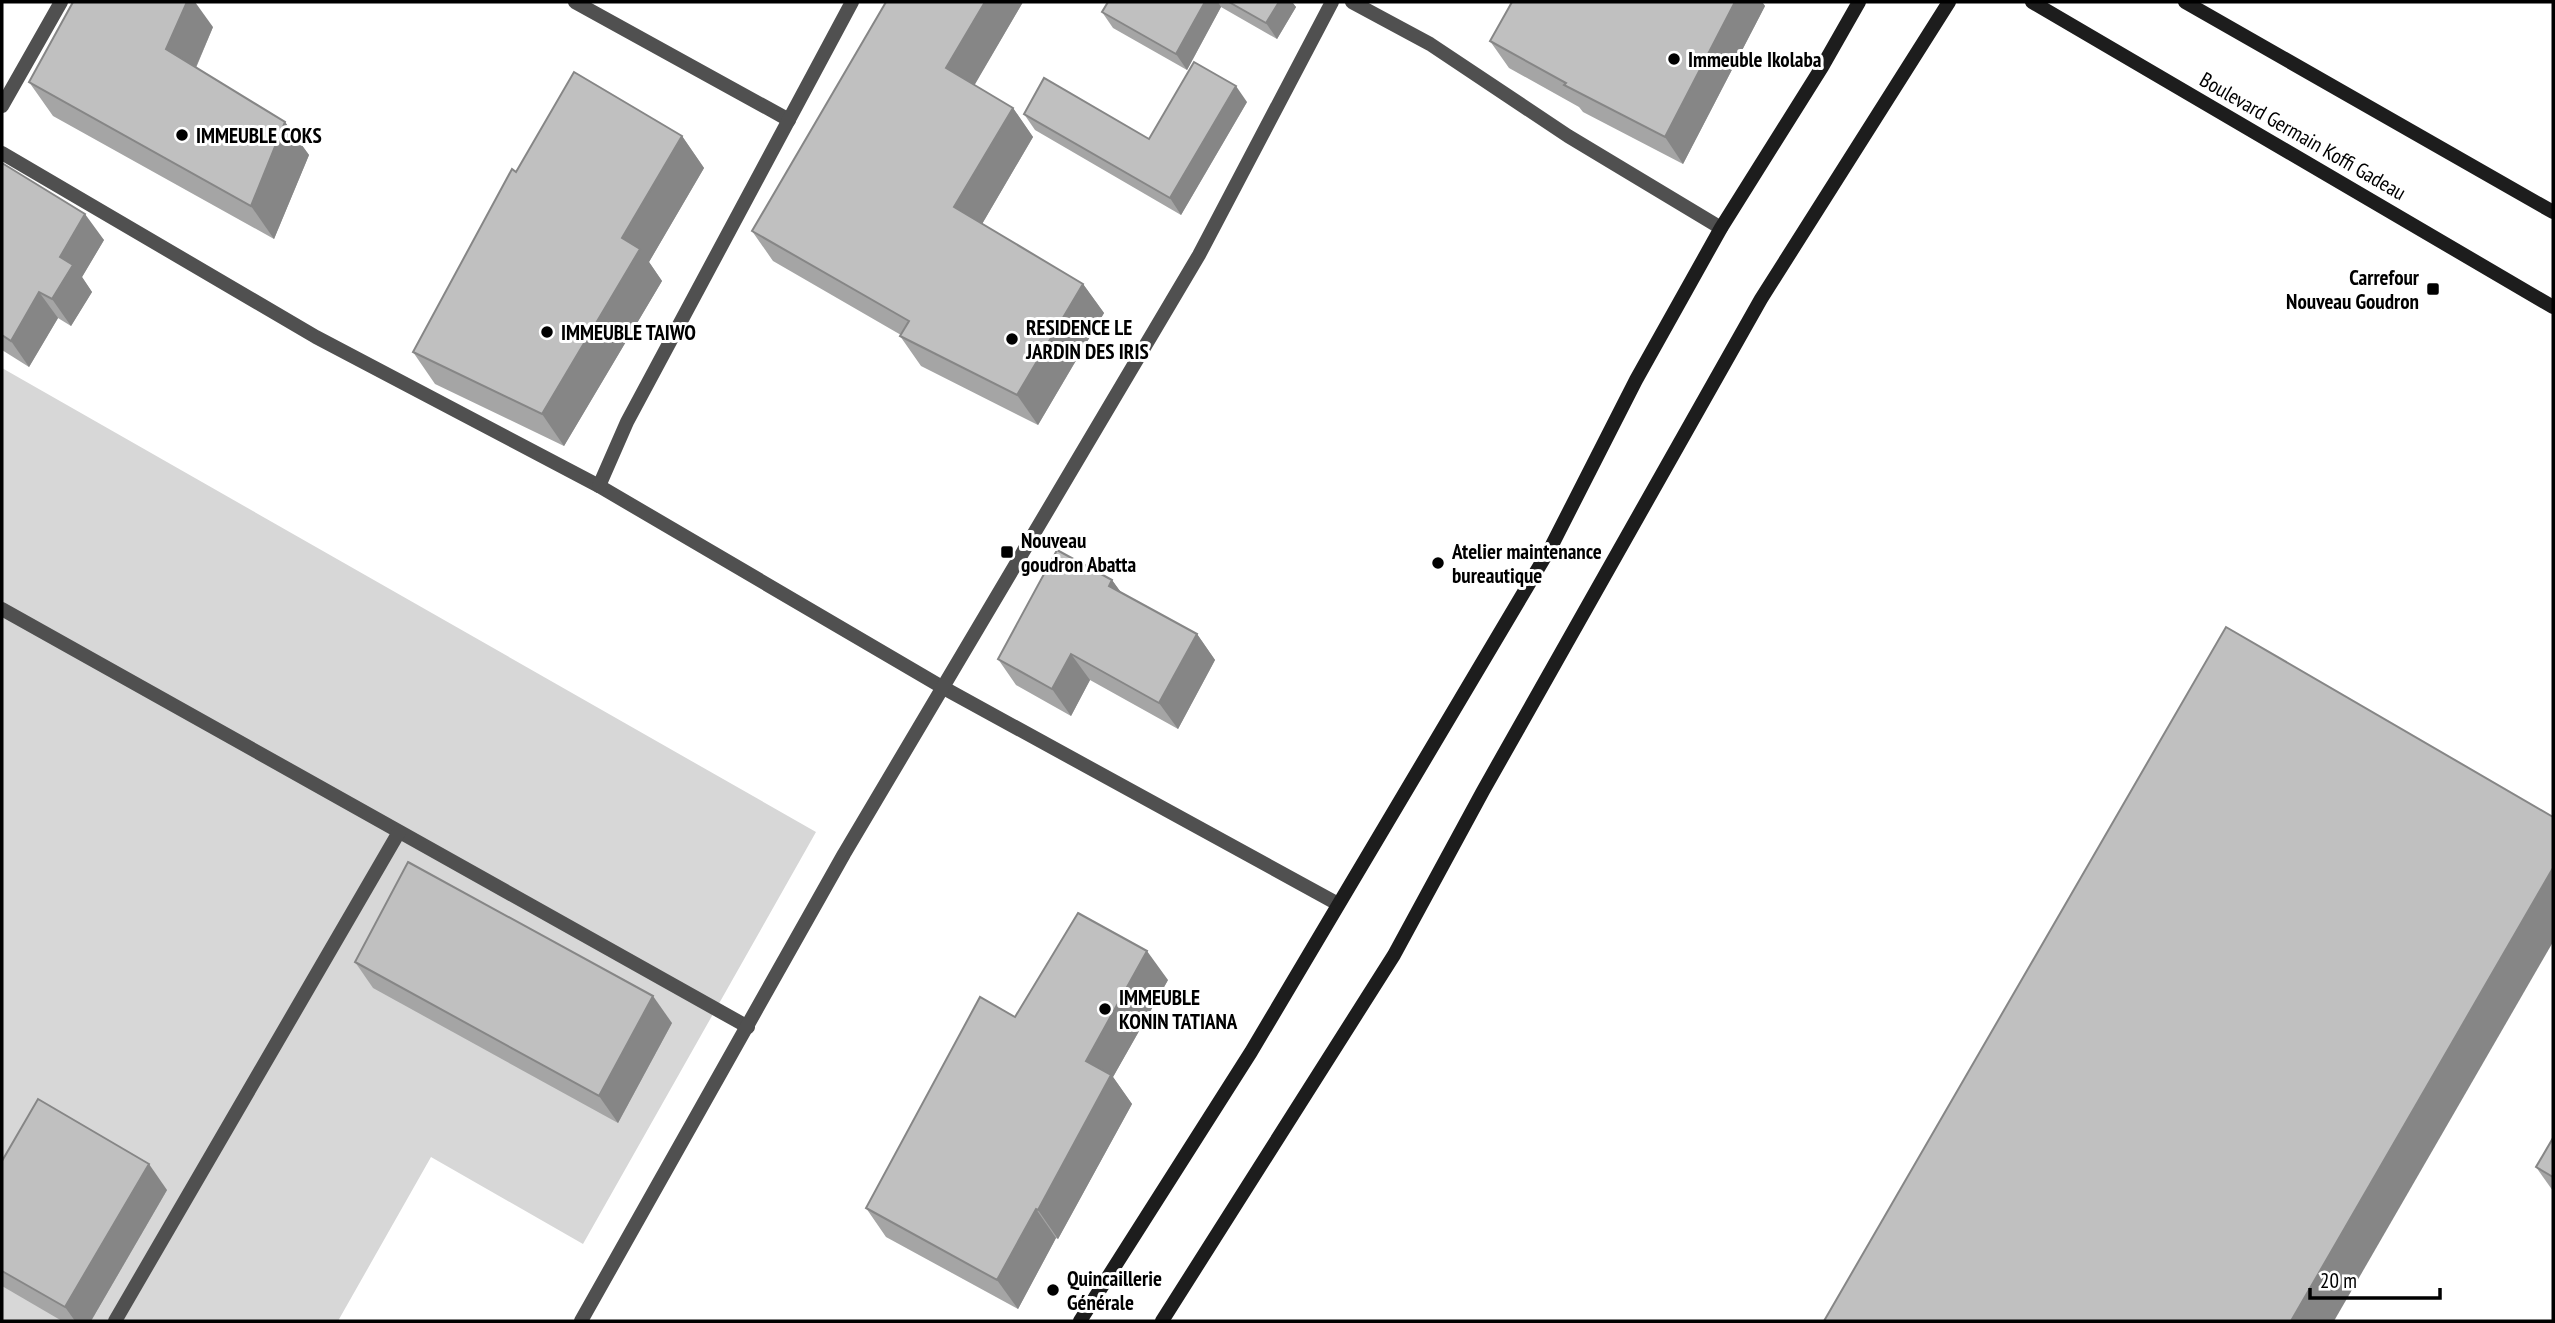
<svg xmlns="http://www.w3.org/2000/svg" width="2555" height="1323" font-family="'PT Sans Narrow',sans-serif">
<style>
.green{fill:#d7d7d7}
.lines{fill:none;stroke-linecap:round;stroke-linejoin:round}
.street{stroke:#505050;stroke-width:14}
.secondary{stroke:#1d1d1d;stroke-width:14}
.wall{fill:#a5a5a5}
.shaded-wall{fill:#868686}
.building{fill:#c0c0c0;stroke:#868686;stroke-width:2}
.poi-dot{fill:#000;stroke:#fff;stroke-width:2.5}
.labels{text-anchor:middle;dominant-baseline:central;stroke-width:6;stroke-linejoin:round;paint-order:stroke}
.poi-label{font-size:21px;font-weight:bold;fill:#000;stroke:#fff;text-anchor:start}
.street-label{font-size:21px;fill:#000;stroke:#fff}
</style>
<rect width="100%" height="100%" fill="#fff"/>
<path class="green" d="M 2,368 L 816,832 L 583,1244 L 431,1157 L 338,1321 L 2,1321 Z"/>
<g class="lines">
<g class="street">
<path d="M 575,2 L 789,120"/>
<path d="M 1352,2 L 1430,44 L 1568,136 L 1721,228"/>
<path d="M 2,106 L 61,2"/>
<path d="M 2,153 L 316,337 L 599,486 L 942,687 L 1338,904"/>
<path d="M 599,486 L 627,422 L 852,2"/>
<path d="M 2,609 L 748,1027"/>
<path d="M 115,1321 L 399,832"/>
<path d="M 581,1321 L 844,854 L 1199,255 L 1332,2"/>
</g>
<g class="secondary">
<path d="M 2032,2 L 2553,307"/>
<path d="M 2185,2 L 2553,212"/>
<path d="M 1080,1321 L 1251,1052 L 1552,545 L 1636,380 L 1721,228 L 1822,67 L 1859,2"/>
<path d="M 1162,1321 L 1394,955 L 1483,791 L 1761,299 L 1949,2"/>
</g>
</g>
<g class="wall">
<path d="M 886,2 L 1023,2 L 974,85 L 1013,108 L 1033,137 L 982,224 L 1083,284 L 1104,313 L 1038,425 L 921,366 L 900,336 L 901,335 L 773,261 L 752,231 Z"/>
<path d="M 1108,2 L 1292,2 L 1296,7 L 1277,39 L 1221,7 L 1187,70 L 1113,28 L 1102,12 Z"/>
<path d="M 1512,2 L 1762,2 L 1765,6 L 1683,164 L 1583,112 L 1579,107 L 1509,68 L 1490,41 Z"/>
<path d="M 213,27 L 196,68 L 285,122 L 309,155 L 274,239 L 53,116 L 29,82 Z"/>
<path d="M 1247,102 L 1181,215 L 1035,130 L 1024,114 L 1149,139 Z"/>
<path d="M 682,136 L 704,168 L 649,262 L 662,281 L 564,446 L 435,384 L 413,352 L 516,172 Z"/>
<path d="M 2,163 L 104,240 L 82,277 L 92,292 L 71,326 L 58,318 L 29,367 L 2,350 Z"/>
<path d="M 1112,580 L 1121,593 L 1197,634 L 1215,660 L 1178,729 L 1090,680 L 1071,716 L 1016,685 L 998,659 Z"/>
<path d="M 355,962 L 672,1023 L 618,1123 L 373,988 Z"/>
<path d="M 1168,980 L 1113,1077 L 1132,1104 L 1058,1239 L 1056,1238 L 1018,1309 L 886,1237 L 866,1208 L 1015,1017 Z"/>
<path d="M 2553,1138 L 2553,1191 L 2536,1167 Z"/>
<path d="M 2,1161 L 167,1190 L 91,1321 L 62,1321 L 2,1286 Z"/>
</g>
<g class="shaded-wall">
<path d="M 187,2 L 195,2 L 213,27 L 189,83 L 166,49 Z"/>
<path d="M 985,2 L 1023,2 L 967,98 L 946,68 Z"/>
<path d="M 1205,2 L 1218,2 L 1221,7 L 1187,70 L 1176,54 Z"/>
<path d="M 1279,2 L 1292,2 L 1296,7 L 1277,39 L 1266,23 Z"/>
<path d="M 1735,2 L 1762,2 L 1765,6 L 1683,164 L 1665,137 Z"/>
<path d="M 1236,86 L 1247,102 L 1181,215 L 1170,198 Z"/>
<path d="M 1013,108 L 1033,137 L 975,236 L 954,207 Z"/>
<path d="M 285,122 L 309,155 L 274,239 L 251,206 Z"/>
<path d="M 682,136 L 704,168 L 649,262 L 662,281 L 564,446 L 542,414 L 622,238 Z"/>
<path d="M 85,214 L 104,240 L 82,277 L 92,292 L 71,326 L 52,299 L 60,257 Z"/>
<path d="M 1083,284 L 1104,313 L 1038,425 L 1017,395 Z"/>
<path d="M 39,292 L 58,318 L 29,367 L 11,341 Z"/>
<path d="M 1112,580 L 1131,606 L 1109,586 Z"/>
<path d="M 1197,634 L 1215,660 L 1178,729 L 1159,703 Z"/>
<path d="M 1071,654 L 1090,680 L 1071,716 L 1052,689 Z"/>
<path d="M 2553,868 L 2553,942 L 2334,1321 L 2291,1321 Z"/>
<path d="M 1147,951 L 1168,980 L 1113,1077 L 1132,1104 L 1058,1239 L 1038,1210 L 1086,1061 Z"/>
<path d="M 653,996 L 672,1023 L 618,1123 L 599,1096 Z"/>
<path d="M 149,1164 L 167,1190 L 91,1321 L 75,1321 L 65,1307 Z"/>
<path d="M 1036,1209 L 1056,1238 L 1018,1309 L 997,1280 Z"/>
</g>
<g class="building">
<path d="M 73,2 L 187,2 L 166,49 L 285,122 L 251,206 L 29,82 Z"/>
<path d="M 886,2 L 985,2 L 946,68 L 1013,108 L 954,207 L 1083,284 L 1017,395 L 900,336 L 909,321 L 752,231 Z"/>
<path d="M 1108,2 L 1205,2 L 1176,54 L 1102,12 Z"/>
<path d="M 1229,2 L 1279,2 L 1266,23 Z"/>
<path d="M 1512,2 L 1735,2 L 1665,137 L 1564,85 L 1566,83 L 1490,41 Z"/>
<path d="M 1194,62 L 1236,86 L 1170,198 L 1024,114 L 1044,78 L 1149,139 Z"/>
<path d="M 574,72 L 682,136 L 622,238 L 640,249 L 542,414 L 413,352 L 512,169 L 516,172 Z"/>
<path d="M 2,163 L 85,214 L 60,257 L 73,265 L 52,299 L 39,292 L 11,341 L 2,335 Z"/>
<path d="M 1057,550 L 1112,580 L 1109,586 L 1197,634 L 1159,703 L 1071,654 L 1052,689 L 998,659 Z"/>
<path d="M 2226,627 L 2553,817 L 2553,868 L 2291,1321 L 1824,1321 Z"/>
<path d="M 408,862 L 653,996 L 599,1096 L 355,962 Z"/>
<path d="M 1078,913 L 1147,951 L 1086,1061 L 1111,1075 L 1038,1210 L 1036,1209 L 997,1280 L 866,1208 L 980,997 L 1015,1017 Z"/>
<path d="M 38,1099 L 149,1164 L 65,1307 L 2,1271 L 2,1161 Z"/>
<path d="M 2553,1138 L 2553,1177 L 2536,1167 Z"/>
</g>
<g class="poi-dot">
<circle cx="1674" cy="59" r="7"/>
<circle cx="182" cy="135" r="7"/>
<rect x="2426" y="282" width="14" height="14" rx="3.5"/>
<circle cx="547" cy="332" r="7"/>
<circle cx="1012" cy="339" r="7"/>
<rect x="1000" y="545" width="14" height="14" rx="3.5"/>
<circle cx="1438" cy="563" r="7"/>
<circle cx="1105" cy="1009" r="7"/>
<circle cx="1053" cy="1290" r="7"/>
</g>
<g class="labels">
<g class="poi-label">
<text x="1688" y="59">Immeuble Ikolaba</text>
<text x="196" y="135">IMMEUBLE COKS</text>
<text x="2419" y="277" text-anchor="end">Carrefour<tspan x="2419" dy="24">Nouveau Goudron</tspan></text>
<text x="1026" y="327">RESIDENCE LE<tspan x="1026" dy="24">JARDIN DES IRIS</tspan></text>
<text x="561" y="332">IMMEUBLE TAIWO</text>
<text x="1021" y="540">Nouveau<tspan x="1021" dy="24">goudron Abatta</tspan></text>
<text x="1452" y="551">Atelier maintenance<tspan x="1452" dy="24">bureautique</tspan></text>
<text x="1119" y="997">IMMEUBLE<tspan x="1119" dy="24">KONIN TATIANA</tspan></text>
<text x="1067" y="1278">Quincaillerie<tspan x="1067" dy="24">Générale</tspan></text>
</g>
<g class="street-label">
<text transform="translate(2303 136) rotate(30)">Boulevard Germain Koffi Gadeau</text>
</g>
</g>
<rect width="2555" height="1323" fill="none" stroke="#000000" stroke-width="7"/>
<path d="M2310 1288v10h130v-10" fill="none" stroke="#000000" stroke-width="3.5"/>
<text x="2320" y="1288" font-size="21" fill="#000000" stroke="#ffffff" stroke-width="5" paint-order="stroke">20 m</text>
</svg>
